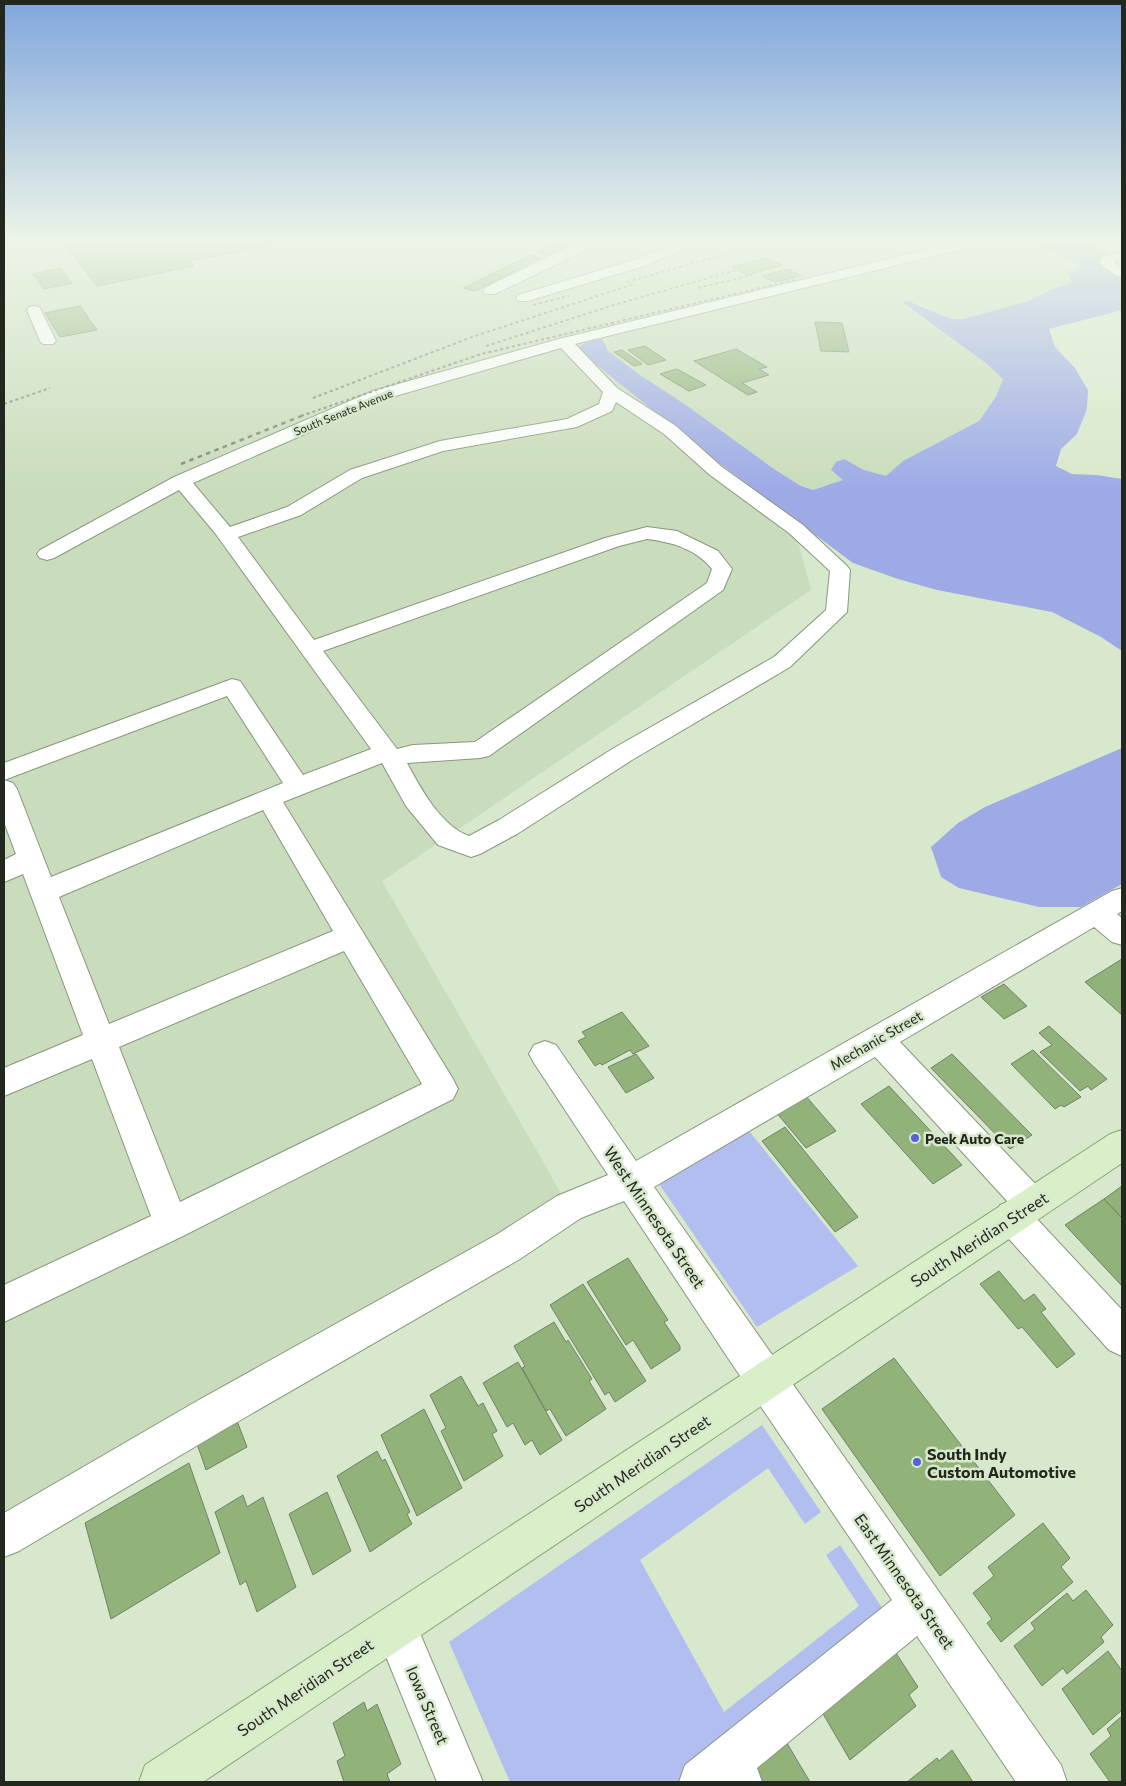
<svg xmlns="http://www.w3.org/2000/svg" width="1126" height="1786" font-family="Commissioner,sans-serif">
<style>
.built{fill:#c9dcbb}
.green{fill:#b2bef0}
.forest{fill:#9daae6}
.building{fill:#91b278;stroke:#728168}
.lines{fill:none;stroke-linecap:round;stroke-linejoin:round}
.minor-casing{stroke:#88977d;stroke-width:2}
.major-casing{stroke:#89a376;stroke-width:2}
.minor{fill:#fff;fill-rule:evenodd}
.major{fill:#d9efc9;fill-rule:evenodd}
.rail-far1{stroke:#7c8774;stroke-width:2;stroke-dasharray:3 3;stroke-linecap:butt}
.rail{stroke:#7c8774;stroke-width:2.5;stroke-dasharray:4.5 4.5;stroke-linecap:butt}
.poi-dot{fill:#5662d9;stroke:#d8e8cc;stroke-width:2}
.labels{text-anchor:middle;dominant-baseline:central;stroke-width:5;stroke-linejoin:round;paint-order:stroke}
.far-street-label{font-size:11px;fill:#22281e;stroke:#d8e8cc}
.street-label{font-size:14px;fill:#22281e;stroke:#d8e8cc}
.poi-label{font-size:14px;font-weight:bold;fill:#22281e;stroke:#d8e8cc;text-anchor:start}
.near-street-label{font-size:16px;fill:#22281e;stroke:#d8e8cc}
.near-poi-label{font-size:16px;font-weight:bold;fill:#22281e;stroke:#d8e8cc;text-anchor:start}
</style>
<rect width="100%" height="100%" fill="#d8e8cc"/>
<path class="built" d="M 36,241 L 1036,241 L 1042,247 L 1082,266 L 1072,269 L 1073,282 L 1046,292 L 1029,301 L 972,317 L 951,319 L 917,303 L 902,303 L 999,373 L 1003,379 L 1001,385 L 979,421 L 903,461 L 886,476 L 864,470 L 843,460 L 844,480 L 813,490 L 801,486 L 774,469 L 686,405 L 637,373 L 608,351 L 602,340 L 582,353 L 676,429 L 695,442 L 711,457 L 791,516 L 811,590 L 382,881 L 569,1207 L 4,1536 L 4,247 Z"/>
<g class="green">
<path d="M 749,1131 L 858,1266 L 757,1327 L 653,1175 Z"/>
<path d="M 762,1425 L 821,1512 L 805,1524 L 768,1468 L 640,1560 L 724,1712 L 859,1606 L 826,1555 L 840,1545 L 889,1618 L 685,1782 L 510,1782 L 449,1642 Z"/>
</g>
<g class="forest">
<path d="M 1036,241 L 1120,241 L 1094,246 L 1106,251 L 1103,261 L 1105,267 L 1122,274 L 1122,310 L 1049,329 L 1055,347 L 1075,368 L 1088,390 L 1087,409 L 1077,434 L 1061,449 L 1056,466 L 1072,474 L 1097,475 L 1122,479 L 1122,651 L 1101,637 L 1052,612 L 937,590 L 898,579 L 853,563 L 711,457 L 695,442 L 676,429 L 582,353 L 578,347 L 585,343 L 602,339 L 608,351 L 637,373 L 686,405 L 774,469 L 801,486 L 813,490 L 843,480 L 831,470 L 836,462 L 844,459 L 864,470 L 886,476 L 903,461 L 979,421 L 996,396 L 1003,379 L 987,364 L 902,302 L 908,301 L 951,319 L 963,319 L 1029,301 L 1046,292 L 1072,282 L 1067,272 L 1082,266 L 1042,247 Z"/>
<path d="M 1122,748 L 1122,884 L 1081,907 L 1039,907 L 959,888 L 941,877 L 931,847 L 958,823 L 985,807 Z"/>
</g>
<g class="building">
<path d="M 77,241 L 277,241 L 279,244 L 190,261 L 194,266 L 97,286 L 64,243 Z"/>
<path d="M 558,241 L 575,241 L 549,255 L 537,252 Z"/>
<path d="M 530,255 L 541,258 L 475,291 L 463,288 Z"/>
<path d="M 766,258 L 782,265 L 747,275 L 732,267 Z"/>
<path d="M 60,268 L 72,283 L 44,289 L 33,274 Z"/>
<path d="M 788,269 L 801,276 L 775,282 L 762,276 Z"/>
<path d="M 80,306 L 97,330 L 60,337 L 45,313 Z"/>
<path d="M 815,322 L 842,323 L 849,352 L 821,351 Z"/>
<path d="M 645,346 L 666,360 L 648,365 L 628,350 Z"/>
<path d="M 736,349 L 767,367 L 759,369 L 769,375 L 742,383 L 757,392 L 748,395 L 694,361 Z"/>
<path d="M 622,350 L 642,364 L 634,366 L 614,352 Z"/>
<path d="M 677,369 L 706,385 L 689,391 L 660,374 Z"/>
<path d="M 1122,959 L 1122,1015 L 1085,982 Z"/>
<path d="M 1004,984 L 1027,1006 L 1004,1019 L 981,997 Z"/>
<path d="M 622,1012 L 649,1046 L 633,1054 L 630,1050 L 602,1065 L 600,1063 L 595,1066 L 578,1041 L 586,1037 L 582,1032 Z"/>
<path d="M 1049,1026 L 1107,1079 L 1091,1090 L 1088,1086 L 1080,1091 L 1040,1052 L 1052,1045 L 1039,1033 Z"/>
<path d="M 1033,1050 L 1081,1097 L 1064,1107 L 1061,1105 L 1055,1109 L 1011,1064 Z"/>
<path d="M 636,1054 L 654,1078 L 626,1093 L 608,1067 Z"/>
<path d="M 952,1054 L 1032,1135 L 1010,1149 L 931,1068 Z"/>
<path d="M 889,1086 L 962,1165 L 933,1184 L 861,1104 Z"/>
<path d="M 804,1094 L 836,1131 L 806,1148 L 775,1111 Z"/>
<path d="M 785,1127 L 858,1217 L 835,1232 L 762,1141 Z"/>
<path d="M 1122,1186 L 1122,1218 L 1104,1199 Z"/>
<path d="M 1104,1199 L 1122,1218 L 1122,1286 L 1065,1225 Z"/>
<path d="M 628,1258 L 668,1320 L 664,1322 L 680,1346 L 680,1350 L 651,1369 L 633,1340 L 626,1345 L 587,1282 Z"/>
<path d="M 999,1271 L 1024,1301 L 1034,1294 L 1046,1309 L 1041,1312 L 1075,1354 L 1057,1368 L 1022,1327 L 1018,1329 L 980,1284 Z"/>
<path d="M 583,1284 L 646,1381 L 615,1402 L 609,1392 L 605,1395 L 550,1305 Z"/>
<path d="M 554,1322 L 566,1342 L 568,1340 L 592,1379 L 589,1381 L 606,1409 L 566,1436 L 550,1409 L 546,1411 L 522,1368 L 525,1366 L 514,1346 Z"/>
<path d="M 894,1358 L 1015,1515 L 940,1576 L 822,1409 Z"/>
<path d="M 518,1362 L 562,1440 L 540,1455 L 532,1440 L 525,1445 L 513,1423 L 507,1427 L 483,1383 Z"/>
<path d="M 461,1376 L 478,1406 L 483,1403 L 497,1431 L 492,1434 L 503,1456 L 464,1481 L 441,1431 L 446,1428 L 430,1395 Z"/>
<path d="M 424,1409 L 462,1488 L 417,1516 L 381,1435 Z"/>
<path d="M 234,1413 L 247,1447 L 206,1470 L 194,1435 Z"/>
<path d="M 377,1451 L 382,1461 L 385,1459 L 410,1512 L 407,1514 L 412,1524 L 370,1552 L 337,1476 Z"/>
<path d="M 189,1463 L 220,1553 L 111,1619 L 85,1523 Z"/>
<path d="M 327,1492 L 351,1551 L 313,1575 L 289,1514 Z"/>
<path d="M 243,1495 L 247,1507 L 263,1497 L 296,1587 L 257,1612 L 246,1581 L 240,1585 L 215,1512 Z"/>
<path d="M 1043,1523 L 1070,1558 L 1061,1567 L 1073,1582 L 1001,1642 L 987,1623 L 992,1619 L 973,1593 L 994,1576 L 988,1567 Z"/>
<path d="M 1086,1590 L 1113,1625 L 1101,1637 L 1104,1642 L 1067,1674 L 1063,1668 L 1042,1686 L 1014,1646 L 1035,1629 L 1031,1623 L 1067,1593 L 1073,1601 Z"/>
<path d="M 894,1650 L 918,1687 L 909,1695 L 916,1706 L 850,1760 L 815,1700 Z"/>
<path d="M 1108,1651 L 1122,1671 L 1122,1710 L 1093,1735 L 1062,1689 Z"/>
<path d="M 364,1702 L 367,1711 L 377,1704 L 401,1764 L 387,1774 L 390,1782 L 344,1782 L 337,1761 L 345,1756 L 333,1723 Z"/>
<path d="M 1122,1716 L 1122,1782 L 1110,1782 L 1090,1754 L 1111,1736 L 1107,1729 Z"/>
<path d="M 781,1733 L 810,1782 L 758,1782 L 746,1761 Z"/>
<path d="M 952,1750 L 973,1782 L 907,1782 L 937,1758 L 939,1761 Z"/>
</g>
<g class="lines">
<defs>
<g id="minor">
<path d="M 579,241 L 595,241 L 582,252 L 495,294 L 485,294 L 483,291 L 485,288 Z"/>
<path d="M 680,241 L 699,241 L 697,244 L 644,266 L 528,301 L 518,301 L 516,298 L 518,295 L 634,260 Z"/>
<path d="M 961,241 L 985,241 L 983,244 L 575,344 L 617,388 L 676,426 L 722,467 L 803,525 L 847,566 L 850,570 L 847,612 L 790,667 L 632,760 L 517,834 L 480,854 L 471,857 L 438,845 L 406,806 L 382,763 L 283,802 L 453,1079 L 458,1089 L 453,1099 L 183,1236 L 4,1322 L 4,1285 L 151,1216 L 92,1059 L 4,1096 L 4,1068 L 83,1035 L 23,874 L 4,882 L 4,860 L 16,854 L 4,822 L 4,763 L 232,679 L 240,681 L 303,775 L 371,749 L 215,533 L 179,490 L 54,558 L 47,560 L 40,558 L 37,554 L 40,550 L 174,477 L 373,391 L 559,339 ZM 561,348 L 603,392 L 599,404 L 567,419 L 440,441 L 350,470 L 287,507 L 230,527 L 193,483 L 385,399 ZM 616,402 L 664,434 L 710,475 L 789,533 L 830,571 L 826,610 L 774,657 L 614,748 L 499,820 L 469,836 C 441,826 421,789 407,763 L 480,758 L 489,756 L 723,590 L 732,569 L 718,551 L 677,531 L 647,527 L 605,538 L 314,640 L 238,537 L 301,515 L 362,478 L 443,451 L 577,427 L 612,411 ZM 647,539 C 672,542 696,549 712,569 L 707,583 L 475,742 L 413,745 L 397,749 L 323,651 L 619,546 ZM 227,696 L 283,783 L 51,877 L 17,789 L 13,783 L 4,780 ZM 263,810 L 333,931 L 109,1024 L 59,897 ZM 344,951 L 422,1084 L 180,1202 L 119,1047 Z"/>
<path d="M 1122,252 L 1122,260 L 1114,262 L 1122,267 L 1122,277 L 1117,276 L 1099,263 L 1102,257 Z"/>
<path d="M 34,306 L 39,307 L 41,310 L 56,341 L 53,344 L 43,344 L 40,341 L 27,310 L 29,307 Z"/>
<path d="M 1122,888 L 1122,911 L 1117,914 L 1122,918 L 1122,945 L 1112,942 L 1094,927 L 900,1042 L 1044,1193 L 1049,1204 L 1044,1215 L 1036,1218 L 1122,1310 L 1122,1356 L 1109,1350 L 1000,1229 L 995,1217 L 1000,1205 L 1008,1202 L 875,1057 L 654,1187 L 1061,1765 L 1067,1782 L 1016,1782 L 917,1636 L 757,1768 L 762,1782 L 679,1782 L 685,1765 L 892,1600 L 730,1361 L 624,1201 L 581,1218 L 520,1259 L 225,1429 L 19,1551 L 4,1557 L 4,1513 L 197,1401 L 496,1235 L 557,1196 L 608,1175 L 534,1063 L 529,1054 L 534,1045 L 545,1041 L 556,1045 L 636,1161 L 1112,891 Z"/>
<path d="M 396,1605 L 411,1612 L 483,1782 L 437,1782 L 374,1627 L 381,1612 Z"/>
</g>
<g id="major">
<path d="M 4,241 L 16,241 L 14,244 L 4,246 Z"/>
<path d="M 1122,1130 L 1122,1163 L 203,1782 L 139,1782 L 145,1765 L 1110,1134 Z"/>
</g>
</defs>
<use href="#minor" class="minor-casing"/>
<use href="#major" class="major-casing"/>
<use href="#minor" class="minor"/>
<use href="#major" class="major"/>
<g class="rail-far1">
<path d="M 627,282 L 772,241"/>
<path d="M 698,288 L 752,275"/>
<path d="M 533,305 L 569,296"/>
<path d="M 486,346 L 614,305 L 736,270"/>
<path d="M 313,398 L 472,337 L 634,284"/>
<path d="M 4,404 L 50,388"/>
<path d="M 301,416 L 481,354 L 798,279"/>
</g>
<path class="rail" d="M 181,464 L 304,415"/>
</g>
<linearGradient id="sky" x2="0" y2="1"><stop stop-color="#80a6dd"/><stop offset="0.49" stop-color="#edf5e8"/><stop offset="1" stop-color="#edf5e8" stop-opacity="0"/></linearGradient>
<rect width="1126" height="491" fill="url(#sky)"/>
<g class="poi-dot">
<circle cx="915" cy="1138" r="5"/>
<circle cx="917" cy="1462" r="5"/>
</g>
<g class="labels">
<g class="far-street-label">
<text transform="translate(343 412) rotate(-22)">South Senate Avenue</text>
</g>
<g class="street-label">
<text transform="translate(876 1040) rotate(-30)">Mechanic Street</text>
</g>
<g class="poi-label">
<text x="925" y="1138">Peek Auto Care</text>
</g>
<g class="near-street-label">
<text transform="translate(655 1217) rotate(56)">West Minnesota Street</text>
<text transform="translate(979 1239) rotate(-33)">South Meridian Street</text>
<text transform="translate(642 1463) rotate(-34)">South Meridian Street</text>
<text transform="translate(905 1581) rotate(55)">East Minnesota Street</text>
<text transform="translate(305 1687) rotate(-34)">South Meridian Street</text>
<text transform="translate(428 1705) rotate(67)">Iowa Street</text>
</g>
<g class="near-poi-label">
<text x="927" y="1453">South Indy<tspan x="927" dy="18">Custom Automotive</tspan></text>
</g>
</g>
<rect width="1126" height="1786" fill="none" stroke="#22281e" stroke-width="10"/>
</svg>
